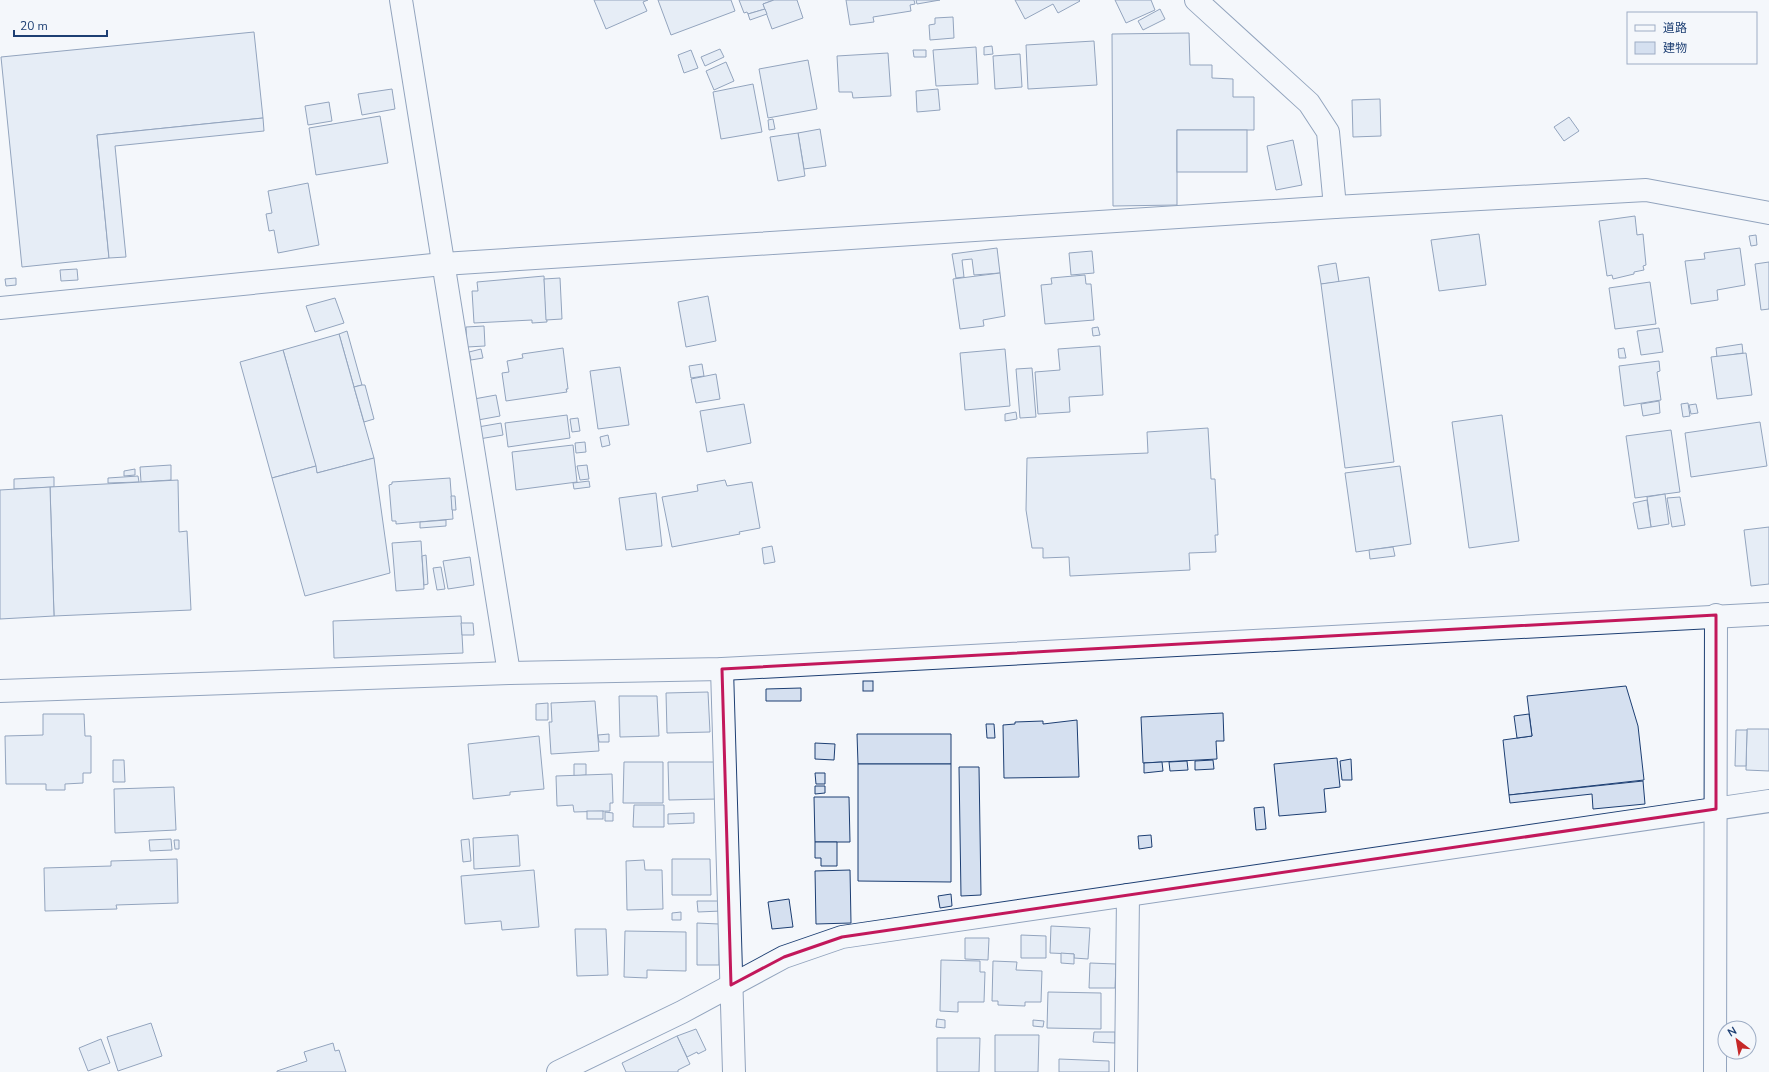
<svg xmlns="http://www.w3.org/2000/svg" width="1769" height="1072" font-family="'Nunito Sans','Noto Sans JP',sans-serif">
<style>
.building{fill:#d5e0f0;stroke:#1d3f73}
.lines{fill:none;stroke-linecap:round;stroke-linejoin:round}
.minor-casing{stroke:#1d3f73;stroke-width:24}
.tertiary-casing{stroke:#1d3f73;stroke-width:24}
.minor{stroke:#f4f7fb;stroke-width:22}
.tertiary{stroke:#f4f7fb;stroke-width:22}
.marked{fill:none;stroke:#c2185b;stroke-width:3;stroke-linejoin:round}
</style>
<rect width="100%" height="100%" fill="#f4f7fb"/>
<g class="building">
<path d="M 594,0 L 648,0 L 643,2 L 647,11 L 606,29 Z"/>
<path d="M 658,0 L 731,0 L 735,11 L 671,35 Z"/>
<path d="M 739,0 L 774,0 L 763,4 L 765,9 L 748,14 L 747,12 L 744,13 Z"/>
<path d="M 774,0 L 797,0 L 803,18 L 772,29 L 763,4 Z"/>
<path d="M 846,0 L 914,0 L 915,4 L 910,5 L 911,11 L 873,17 L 874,22 L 850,25 Z"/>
<path d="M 916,0 L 940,0 L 917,4 Z"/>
<path d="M 1015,0 L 1079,0 L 1080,1 L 1058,13 L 1053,4 L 1025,19 Z"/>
<path d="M 1115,0 L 1151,0 L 1155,10 L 1126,23 Z"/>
<path d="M 765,9 L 767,14 L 750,20 L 748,14 Z"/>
<path d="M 1160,9 L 1165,19 L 1143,30 L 1138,21 Z"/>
<path d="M 953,17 L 954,38 L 930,40 L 929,25 L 935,24 L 935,18 Z"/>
<path d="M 254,32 L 263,118 L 97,135 L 109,258 L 22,267 L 1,57 Z"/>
<path d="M 1189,33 L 1190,65 L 1212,65 L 1212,78 L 1233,79 L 1233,97 L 1254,97 L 1254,130 L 1177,130 L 1177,205 L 1113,206 L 1112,34 Z"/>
<path d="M 1094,41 L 1097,85 L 1028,89 L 1026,45 Z"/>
<path d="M 992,46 L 993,54 L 984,55 L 984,47 Z"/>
<path d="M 976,47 L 978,84 L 936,86 L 933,50 Z"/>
<path d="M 720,49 L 724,57 L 705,66 L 701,57 Z"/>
<path d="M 691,50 L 698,68 L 684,73 L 678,55 Z"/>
<path d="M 913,50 L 926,50 L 926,57 L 914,57 Z"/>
<path d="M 888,53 L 891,96 L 853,98 L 852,92 L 839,92 L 837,56 Z"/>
<path d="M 1020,54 L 1022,87 L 995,89 L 993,56 Z"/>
<path d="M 808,60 L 817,109 L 768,118 L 759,69 Z"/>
<path d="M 726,62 L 734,81 L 714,90 L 706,71 Z"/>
<path d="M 753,84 L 762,132 L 721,139 L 713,92 Z"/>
<path d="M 392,89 L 395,109 L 362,115 L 358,94 Z"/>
<path d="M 938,89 L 940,110 L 917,112 L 916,91 Z"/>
<path d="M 1380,99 L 1381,136 L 1353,137 L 1352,100 Z"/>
<path d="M 329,102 L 332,121 L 308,125 L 305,106 Z"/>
<path d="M 380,116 L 388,163 L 316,175 L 309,128 Z"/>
<path d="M 1569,117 L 1579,131 L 1564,141 L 1554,127 Z"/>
<path d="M 263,118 L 264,131 L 115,146 L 126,257 L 109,258 L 97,135 Z"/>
<path d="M 773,119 L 775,129 L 769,130 L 768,120 Z"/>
<path d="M 820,129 L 826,166 L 804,169 L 798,133 Z"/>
<rect x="1177" y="130" width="70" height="42"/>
<path d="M 798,133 L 805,176 L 778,181 L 770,137 Z"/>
<path d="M 1293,140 L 1302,185 L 1276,190 L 1267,146 Z"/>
<path d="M 308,183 L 319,245 L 278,253 L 274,230 L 269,231 L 266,214 L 272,213 L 268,191 Z"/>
<path d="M 1635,216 L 1637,235 L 1643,234 L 1646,265 L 1643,266 L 1644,270 L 1634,272 L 1634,274 L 1613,279 L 1612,275 L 1607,276 L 1599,221 Z"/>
<path d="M 1479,234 L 1486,285 L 1439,291 L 1431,240 Z"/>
<path d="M 1756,235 L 1757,245 L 1751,246 L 1749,236 Z"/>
<path d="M 997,248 L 1000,273 L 974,275 L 972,259 L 962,260 L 964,277 L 956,278 L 952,254 Z"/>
<path d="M 1740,248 L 1745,285 L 1717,290 L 1718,300 L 1691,304 L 1685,261 L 1705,259 L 1704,253 Z"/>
<path d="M 1092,251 L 1094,273 L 1071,275 L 1069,253 Z"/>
<path d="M 1769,262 L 1769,309 L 1761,310 L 1755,264 Z"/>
<path d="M 1336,263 L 1339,282 L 1321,284 L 1318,266 Z"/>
<path d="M 77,269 L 78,280 L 61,281 L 60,270 Z"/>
<path d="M 1000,273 L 1005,316 L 983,320 L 984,326 L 960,329 L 953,279 Z"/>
<path d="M 1085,275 L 1086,284 L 1091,284 L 1094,320 L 1045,324 L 1041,285 L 1052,284 L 1051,278 Z"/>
<path d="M 544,276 L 547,322 L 532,323 L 532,320 L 474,323 L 472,291 L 478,291 L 477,282 Z"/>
<path d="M 1369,277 L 1394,462 L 1345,468 L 1321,284 Z"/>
<path d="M 16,278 L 16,285 L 6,286 L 5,279 Z"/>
<path d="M 560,278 L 562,319 L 546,320 L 544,279 Z"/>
<path d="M 1650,282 L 1656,324 L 1615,329 L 1609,288 Z"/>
<path d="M 708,296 L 716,341 L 686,347 L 678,302 Z"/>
<path d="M 335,298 L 344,323 L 315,332 L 306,306 Z"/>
<path d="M 484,326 L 485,346 L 467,347 L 466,327 Z"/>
<path d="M 1098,327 L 1100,335 L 1093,336 L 1092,328 Z"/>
<path d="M 1659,328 L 1663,352 L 1641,355 L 1637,331 Z"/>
<path d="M 347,331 L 362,385 L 354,387 L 339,334 Z"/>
<path d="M 339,334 L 374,458 L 317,473 L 283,350 Z"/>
<path d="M 1742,344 L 1743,353 L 1717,357 L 1716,348 Z"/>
<path d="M 1100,346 L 1103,395 L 1069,397 L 1070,412 L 1038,414 L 1035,372 L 1060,370 L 1058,349 Z"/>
<path d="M 563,348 L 568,389 L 566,389 L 567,392 L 506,401 L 502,373 L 509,372 L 507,361 L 523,358 L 522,354 Z"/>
<path d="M 1624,348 L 1626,358 L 1619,358 L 1618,349 Z"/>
<path d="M 481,349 L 483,358 L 471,360 L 469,352 Z"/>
<path d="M 1005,349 L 1010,406 L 965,410 L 960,353 Z"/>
<path d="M 283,350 L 316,466 L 272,478 L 240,362 Z"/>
<path d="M 1746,353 L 1752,395 L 1717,399 L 1711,357 Z"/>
<path d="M 1659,361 L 1660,371 L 1657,372 L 1661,400 L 1624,406 L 1619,366 Z"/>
<path d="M 702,364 L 704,376 L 691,378 L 689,366 Z"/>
<path d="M 620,367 L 629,425 L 598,429 L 590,371 Z"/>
<path d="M 1032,368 L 1036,417 L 1020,418 L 1016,369 Z"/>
<path d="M 716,374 L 720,399 L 696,403 L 691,379 Z"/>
<path d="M 362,385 L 365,385 L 374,419 L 364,422 L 354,387 Z"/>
<path d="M 496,395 L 500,416 L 478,420 L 474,399 Z"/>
<path d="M 1659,401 L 1660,413 L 1643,416 L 1641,404 Z"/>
<path d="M 1688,403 L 1690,416 L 1683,417 L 1681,404 Z"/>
<path d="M 744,404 L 751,443 L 707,452 L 700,411 Z"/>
<path d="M 1696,404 L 1698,413 L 1691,414 L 1689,405 Z"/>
<path d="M 1016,412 L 1017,419 L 1005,421 L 1005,414 Z"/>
<path d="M 567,415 L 570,438 L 508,447 L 505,423 Z"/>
<path d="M 1502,415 L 1519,541 L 1469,548 L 1452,422 Z"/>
<path d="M 578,418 L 580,431 L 572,432 L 570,419 Z"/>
<path d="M 1760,422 L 1767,466 L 1691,477 L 1685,433 Z"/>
<path d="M 501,423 L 503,435 L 479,439 L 478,427 Z"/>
<path d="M 1208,428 L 1211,479 L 1215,479 L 1218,535 L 1215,535 L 1216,552 L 1189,553 L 1190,570 L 1070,576 L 1069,557 L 1043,558 L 1043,548 L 1032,548 L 1026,510 L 1027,458 L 1148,453 L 1147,432 Z"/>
<path d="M 1671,430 L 1680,492 L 1635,498 L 1626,436 Z"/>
<path d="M 608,435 L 610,445 L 602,447 L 600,437 Z"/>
<path d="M 585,442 L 586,452 L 576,453 L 575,443 Z"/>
<path d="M 573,445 L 577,482 L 516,490 L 512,452 Z"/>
<path d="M 374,458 L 390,573 L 305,596 L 272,478 L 316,466 L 317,473 Z"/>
<path d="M 171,465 L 171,480 L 141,482 L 140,467 Z"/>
<path d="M 587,465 L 589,479 L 580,480 L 577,466 Z"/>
<path d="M 1400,466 L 1411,544 L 1356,552 L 1345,473 Z"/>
<path d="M 135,469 L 135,475 L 124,476 L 124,471 Z"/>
<path d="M 138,476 L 139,482 L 108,483 L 108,478 Z"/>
<path d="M 54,477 L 54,487 L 14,489 L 14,479 Z"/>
<path d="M 450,478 L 453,519 L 396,524 L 396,521 L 392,521 L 389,485 L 392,484 L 392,482 Z"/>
<path d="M 178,480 L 179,532 L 187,531 L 191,610 L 54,616 L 50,487 Z"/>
<path d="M 725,480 L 727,486 L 752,482 L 760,528 L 739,532 L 740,534 L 672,547 L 662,497 L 698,491 L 697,485 Z"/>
<path d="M 589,481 L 590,487 L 574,489 L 573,483 Z"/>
<path d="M 50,487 L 54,616 L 0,619 L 0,490 Z"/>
<path d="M 656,493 L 662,546 L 626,550 L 619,498 Z"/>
<path d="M 1665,494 L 1669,524 L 1651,527 L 1647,497 Z"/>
<path d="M 451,496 L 455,496 L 456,510 L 452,510 Z"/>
<path d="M 1680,497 L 1685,525 L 1672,527 L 1667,498 Z"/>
<path d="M 1647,500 L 1651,527 L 1638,529 L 1633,503 Z"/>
<path d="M 446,520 L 446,526 L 420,528 L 420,522 Z"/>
<path d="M 1769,527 L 1769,584 L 1751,586 L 1744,530 Z"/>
<path d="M 421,541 L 424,589 L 396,591 L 392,543 Z"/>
<path d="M 772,546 L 775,562 L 764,564 L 762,548 Z"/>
<path d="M 1393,547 L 1395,556 L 1370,559 L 1369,550 Z"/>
<path d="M 426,555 L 428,584 L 424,585 L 422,556 Z"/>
<path d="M 470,557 L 474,585 L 448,589 L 443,561 Z"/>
<path d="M 441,567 L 445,589 L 437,590 L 433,568 Z"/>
<path d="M 461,616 L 463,653 L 334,658 L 333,621 Z"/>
<path d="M 461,623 L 473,623 L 474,635 L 462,635 Z"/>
<rect x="863" y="681" width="10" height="10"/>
<path d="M 1626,686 L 1638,726 L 1644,780 L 1509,795 L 1503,740 L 1532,736 L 1527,696 Z"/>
<path d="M 801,688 L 801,701 L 766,701 L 766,689 Z"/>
<path d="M 708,692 L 710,732 L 667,733 L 666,693 Z"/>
<path d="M 619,696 L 657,696 L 659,736 L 620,737 Z"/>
<path d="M 595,701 L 599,751 L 551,754 L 549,722 L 552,722 L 551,703 Z"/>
<path d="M 548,703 L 548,720 L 536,720 L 536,704 Z"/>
<path d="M 1223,713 L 1224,741 L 1216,741 L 1217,759 L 1143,763 L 1141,717 Z"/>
<path d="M 43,714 L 84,714 L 85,736 L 91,736 L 91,773 L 83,773 L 83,783 L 65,784 L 65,790 L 46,790 L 46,784 L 6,784 L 5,736 L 43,735 Z"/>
<path d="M 1529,714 L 1532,736 L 1517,738 L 1514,716 Z"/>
<path d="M 1077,720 L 1079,777 L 1004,778 L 1003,725 L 1015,724 L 1015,722 L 1043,721 L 1043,724 Z"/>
<path d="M 986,724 L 994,724 L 995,738 L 987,738 Z"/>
<path d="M 1747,729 L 1769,729 L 1769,771 L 1746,770 Z"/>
<path d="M 1736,730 L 1747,730 L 1746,766 L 1735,766 Z"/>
<path d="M 609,734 L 609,742 L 599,742 L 598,735 Z"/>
<path d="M 857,734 L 951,734 L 951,764 L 858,764 Z"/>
<path d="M 539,736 L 544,789 L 510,792 L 510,795 L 473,799 L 468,744 Z"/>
<path d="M 815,743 L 835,744 L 834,760 L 815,759 Z"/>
<path d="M 1337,758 L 1340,787 L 1324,789 L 1326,812 L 1279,816 L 1274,764 Z"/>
<path d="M 1351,759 L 1352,780 L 1342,780 L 1340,761 Z"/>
<path d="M 113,760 L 124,760 L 125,782 L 113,782 Z"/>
<path d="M 1213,760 L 1214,769 L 1195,770 L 1195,761 Z"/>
<path d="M 1187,761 L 1188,770 L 1170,771 L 1169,762 Z"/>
<path d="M 624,762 L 663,762 L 663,803 L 623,803 Z"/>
<path d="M 668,762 L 717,762 L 717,799 L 669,800 Z"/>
<path d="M 1162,762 L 1163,771 L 1144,773 L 1144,763 Z"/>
<path d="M 574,764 L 586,764 L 586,775 L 574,776 Z"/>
<path d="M 858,764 L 951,764 L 951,882 L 858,881 Z"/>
<path d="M 959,767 L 979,767 L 981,895 L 961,896 Z"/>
<path d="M 815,773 L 825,773 L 825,784 L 816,784 Z"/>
<path d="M 612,774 L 613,803 L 610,803 L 610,811 L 574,812 L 573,805 L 557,806 L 556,776 Z"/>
<path d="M 1643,781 L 1645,804 L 1593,809 L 1592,794 L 1510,803 L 1509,795 Z"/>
<path d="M 815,786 L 825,786 L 825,793 L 815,794 Z"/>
<path d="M 174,787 L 176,830 L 115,833 L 114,789 Z"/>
<path d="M 814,797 L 849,797 L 850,842 L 815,842 Z"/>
<path d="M 634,805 L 664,805 L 664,827 L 633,827 Z"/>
<path d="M 1264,807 L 1266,829 L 1256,830 L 1254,808 Z"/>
<rect x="587" y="811" width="16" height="8"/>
<path d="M 605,812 L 613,813 L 613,821 L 605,821 Z"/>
<path d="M 694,813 L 694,823 L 668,824 L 668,814 Z"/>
<path d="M 518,835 L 520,866 L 474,869 L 473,838 Z"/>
<path d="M 1151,835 L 1152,847 L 1139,849 L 1138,836 Z"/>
<path d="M 171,839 L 172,850 L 150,851 L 149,840 Z"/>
<path d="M 469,839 L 471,861 L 463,862 L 461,840 Z"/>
<path d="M 174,840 L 179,840 L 179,849 L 175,849 Z"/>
<path d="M 815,842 L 837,842 L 837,866 L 821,866 L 821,858 L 815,858 Z"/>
<path d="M 177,859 L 178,903 L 116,905 L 117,909 L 45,911 L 44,868 L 111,866 L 111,861 Z"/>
<path d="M 672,859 L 710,859 L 711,895 L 672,895 Z"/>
<path d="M 644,860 L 645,870 L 662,870 L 663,909 L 627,910 L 626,861 Z"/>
<path d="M 534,870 L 539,927 L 502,930 L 501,921 L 465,924 L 461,876 Z"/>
<path d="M 850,870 L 851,923 L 816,924 L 815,871 Z"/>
<path d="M 951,894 L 952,906 L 940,908 L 938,896 Z"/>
<path d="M 789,899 L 793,927 L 772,929 L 768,902 Z"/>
<path d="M 697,901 L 720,901 L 721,911 L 698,912 Z"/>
<path d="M 681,912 L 681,920 L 672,920 L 672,913 Z"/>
<path d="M 697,923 L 719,924 L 719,965 L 697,965 Z"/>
<path d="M 1051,926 L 1090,928 L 1088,959 L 1074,958 L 1074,954 L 1050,953 Z"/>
<path d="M 575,929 L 606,929 L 608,975 L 577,976 Z"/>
<path d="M 625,931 L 686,932 L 686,971 L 647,970 L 647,978 L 624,977 Z"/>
<path d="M 1021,935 L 1046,936 L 1046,958 L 1021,958 Z"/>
<path d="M 965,938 L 989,938 L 988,960 L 965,959 Z"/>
<path d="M 1061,953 L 1074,954 L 1074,964 L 1061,963 Z"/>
<path d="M 941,960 L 980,961 L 980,972 L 985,972 L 984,1002 L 958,1002 L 958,1012 L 940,1011 Z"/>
<path d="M 993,961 L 1017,962 L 1016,970 L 1042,971 L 1041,1002 L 1025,1002 L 1025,1006 L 998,1005 L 998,1001 L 992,1001 Z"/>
<path d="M 1090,963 L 1116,964 L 1115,988 L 1089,988 Z"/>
<path d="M 1048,992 L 1101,993 L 1101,1029 L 1047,1028 Z"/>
<path d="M 937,1019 L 945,1020 L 945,1028 L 936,1027 Z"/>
<path d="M 1033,1020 L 1044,1021 L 1043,1027 L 1033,1026 Z"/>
<path d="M 151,1023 L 162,1056 L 118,1071 L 107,1037 Z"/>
<path d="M 696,1029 L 706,1050 L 698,1054 L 697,1052 L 687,1057 L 677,1036 Z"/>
<path d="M 1094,1032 L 1115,1032 L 1115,1043 L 1093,1042 Z"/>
<path d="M 995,1035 L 1039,1035 L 1038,1072 L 995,1072 Z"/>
<path d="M 677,1036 L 690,1064 L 678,1070 L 678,1072 L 626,1072 L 622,1063 Z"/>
<path d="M 937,1038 L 980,1038 L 979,1072 L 937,1072 Z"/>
<path d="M 101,1039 L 110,1063 L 88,1071 L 79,1048 Z"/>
<path d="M 333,1043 L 335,1051 L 339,1050 L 346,1072 L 277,1072 L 277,1071 L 307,1061 L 304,1052 Z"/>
<path d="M 1059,1059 L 1109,1061 L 1109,1072 L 1059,1072 Z"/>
</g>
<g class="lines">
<defs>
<g id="minor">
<path d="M 401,0 L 509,673"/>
<path d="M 1196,0 L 1309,103 L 1328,132 L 1335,207"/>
<path d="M 0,308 L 443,264 L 1335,207 L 1646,190 L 1769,213"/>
<path d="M 722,669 L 734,1072"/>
<path d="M 558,1072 L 682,1012 L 784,957 L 842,937 L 1769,801"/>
<path d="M 1126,1072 L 1128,895"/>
<path d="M 1715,1072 L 1716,615"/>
</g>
<path id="tertiary" d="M 0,691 L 509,673 L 722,669 L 1769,614"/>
</defs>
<use href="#minor" class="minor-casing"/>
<use href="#tertiary" class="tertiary-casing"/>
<use href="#minor" class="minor"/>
<use href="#tertiary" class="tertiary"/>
</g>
<path d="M0 0H1769V1072H0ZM 1716,615 L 1716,809 L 842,937 L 784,957 L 731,985 L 722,669 Z" fill="#f4f7fb" fill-opacity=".55" fill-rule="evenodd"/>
<path class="marked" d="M 1716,615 L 1716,809 L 842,937 L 784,957 L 731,985 L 722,669 Z"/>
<rect x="1627" y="12" width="130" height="52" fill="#f4f7fb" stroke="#9eadc5"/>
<rect x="1635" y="25" width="20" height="6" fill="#f4f7fb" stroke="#9eadc5"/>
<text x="1663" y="32" font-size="12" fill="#1d3f73">道路</text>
<rect x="1635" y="42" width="20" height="12" fill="#d5e0f0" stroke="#9eadc5"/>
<text x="1663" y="52" font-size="12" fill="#1d3f73">建物</text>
<g transform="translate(1737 1040) rotate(329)"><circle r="19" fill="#f4f7fb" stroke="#9eadc5"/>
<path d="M0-3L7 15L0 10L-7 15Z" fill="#c62828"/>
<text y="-6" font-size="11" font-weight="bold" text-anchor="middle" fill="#1d3f73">N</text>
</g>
<path d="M14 30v6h93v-6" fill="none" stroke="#1d3f73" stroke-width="2"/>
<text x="20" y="30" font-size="12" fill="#1d3f73" stroke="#f4f7fb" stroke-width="3" paint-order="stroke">20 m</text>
</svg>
